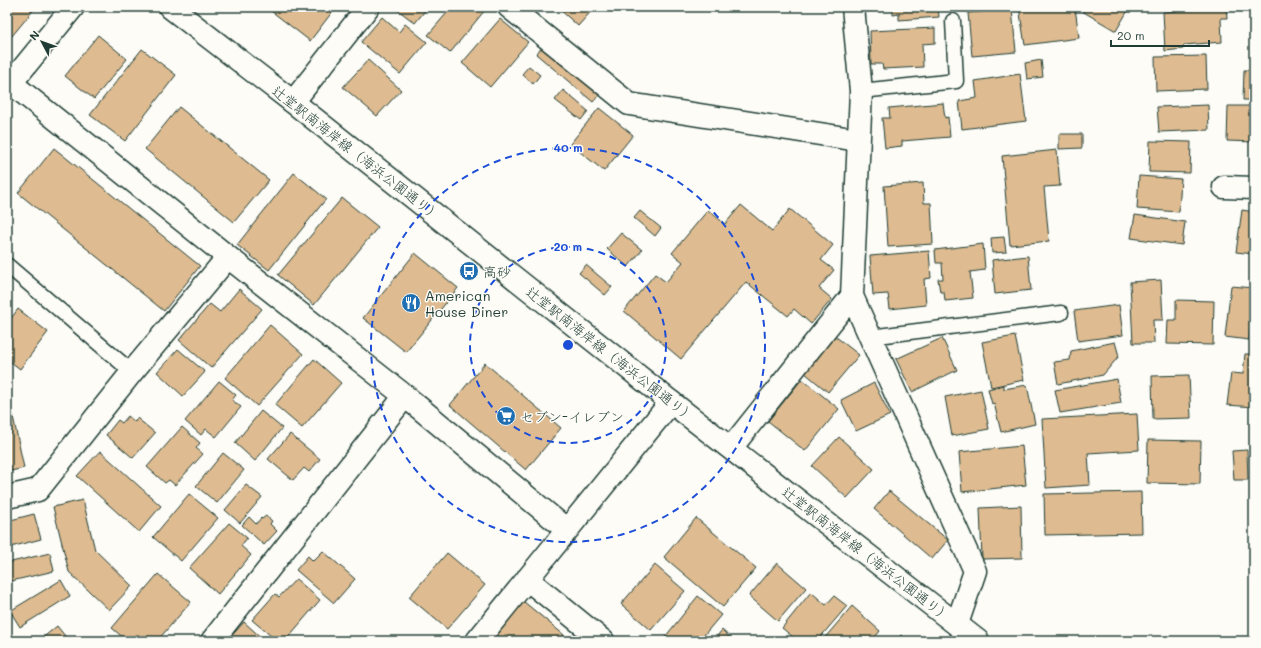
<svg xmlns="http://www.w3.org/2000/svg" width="1261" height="648" font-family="Mali,'Klee One',sans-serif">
	<rect width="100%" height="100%" fill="#fdfcf7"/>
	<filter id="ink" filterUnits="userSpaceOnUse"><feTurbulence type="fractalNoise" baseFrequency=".025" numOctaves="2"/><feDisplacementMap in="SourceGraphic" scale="8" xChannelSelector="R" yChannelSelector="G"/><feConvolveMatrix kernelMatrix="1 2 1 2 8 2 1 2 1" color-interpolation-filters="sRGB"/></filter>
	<g filter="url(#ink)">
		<path fill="#debb90" stroke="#1f3d34" d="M7,7H36L7,42Z
			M266,7H336L310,41Z
			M394,7H428L415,23Z
			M452,7H482L485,10L450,53L428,35Z
			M557,7H595L578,26Z
			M893,7H938L939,17L899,20V14L893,15Z
			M1019,7H1075L1079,38L1025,45Z
			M1084,7H1130L1116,31L1082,11Z
			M1226,7L1227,18H1221L1222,42L1184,45L1183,49L1165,51L1163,12Z
			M1249,7H1254V34H1251Z
			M1012,9L1016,52L972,56L968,13Z
			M382,17L399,32L405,24L427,42L400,74L361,42Z
			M500,19L528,42L490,87L462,63Z
			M935,28V43L922,44L923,67L883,69L882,64H871L870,31Z
			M98,35L127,59L94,99L65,76Z
			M545,44L601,93L593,102L536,54Z
			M142,49L176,75L125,141L90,115Z
			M1206,56L1207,89L1156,91L1155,57Z
			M368,60L401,90L377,116L343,87Z
			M1041,60L1043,77L1027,79L1025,63Z
			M529,66L540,75L533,84L522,74Z
			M1244,70H1254V100H1243Z
			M1020,74L1026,121L962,129L959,101L977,98L975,81Z
			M563,90L588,111L581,120L555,100Z
			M943,103L945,118L948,117L950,137L902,141V146L885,148L882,118H890L889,108Z
			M1208,105L1209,130L1159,132L1157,107Z
			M1228,106H1254V142L1227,141Z
			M179,107L269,180L234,222L145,149Z
			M599,108L633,135L604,171L570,144Z
			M1059,134H1082V148L1059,149Z
			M1150,141L1191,142L1190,173L1149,172Z
			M54,148L200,266L164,311L18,193Z
			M1057,150L1060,186L1044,187L1049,241L1010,245L1002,156Z
			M294,173L326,199L269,270L237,245Z
			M1139,176L1181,179L1179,212L1137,209Z
			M923,183L924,203H931L933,244L888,247L884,186Z
			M342,198L378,227L314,305L278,275Z
			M741,205L772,231L790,209L833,245L821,260L834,270L819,288L832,299L811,324L794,309L788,316L746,282L681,359L624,311L655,274L666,282L683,262L672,253L708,210L725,224Z
			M1242,210L1254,212V254L1236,252Z
			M640,211L661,228L655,236L634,218Z
			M1135,215L1185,222L1182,245L1131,238Z
			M621,233L642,250L628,267L607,249Z
			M1004,237L1006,252L992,253L991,238Z
			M983,244L985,270L970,272L973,298L945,301L944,292H940L938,279H943L942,263H936L935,250Z
			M929,251L931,278L924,279L926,305L890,309L888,294L873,295L870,256Z
			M415,253L458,288L406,352L363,318Z
			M1028,256L1031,290L995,294L992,260Z
			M586,265L612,287L605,295L579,273Z
			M1161,280L1163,320H1153L1154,343H1133L1130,282Z
			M1231,286L1254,288V331L1250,330L1249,340L1225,337Z
			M239,289L262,309L211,368L179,340L210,304L220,312Z
			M1176,300L1214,301L1213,345L1167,344L1168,320H1176Z
			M1119,305L1123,335L1078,341L1074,311Z
			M18,309L48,332L20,369L7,359V324Z
			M270,325L303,354L257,406L225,378Z
			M835,336L859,355L828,392L805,373Z
			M1015,336L1024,380L991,387L982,342Z
			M942,338L957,370L912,392L896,359Z
			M1115,342L1119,356L1103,375L1058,384L1054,362L1070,360L1071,351Z
			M178,349L205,372L183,396L157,372Z
			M1245,354H1254V407L1227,405L1231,373L1243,374Z
			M314,359L341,383L302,428L275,405Z
			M485,363L561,428L526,470L450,405Z
			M1189,375L1191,418L1153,419L1152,376Z
			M802,379L839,409L805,451L768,421Z
			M1117,379L1121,403L1060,413L1055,390Z
			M219,381L236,395L232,400L241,407L216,437L206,429L201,435L185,421Z
			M874,383L890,415L856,431L841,400Z
			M1004,385V389L1027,385L1035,424L1001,432L994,403L992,404L988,389Z
			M7,388L24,468L7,472Z
			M981,390L989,429L952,436L945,397Z
			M261,411L282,428L255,461L235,443Z
			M1137,414L1139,450L1088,453L1090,485L1046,488L1042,419Z
			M128,416L135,422L137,418L155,433L133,458L106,435L118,420L122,423Z
			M182,427L200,443L196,448L203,454L175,485L169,480L165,483L147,467Z
			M290,434L320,459L309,472L304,468L293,480L268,459Z
			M839,437L874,469L847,498L812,466Z
			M1148,440L1201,441L1200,484L1147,483Z
			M1022,446L1026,485L962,492L959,452Z
			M1254,447V485H1251L1250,448Z
			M1247,450L1248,480H1234L1232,451Z
			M100,451L161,506L139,532L77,476Z
			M223,453L244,470L217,503L196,486Z
			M246,485L262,497L240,523L225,510Z
			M889,491L948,540L932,559L874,509Z
			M1141,492L1142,533L1045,535L1044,494Z
			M189,494L218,518L181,561L153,537Z
			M83,500L95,550L132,586L109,610L69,572L53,507Z
			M1021,506L1022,558L982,559L980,508Z
			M34,514L41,539L7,548V521Z
			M266,516L272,521L270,524L277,531L264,545L242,525L249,517L256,524L261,518L262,519Z
			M696,518L756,568L723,607L664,557Z
			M229,523L247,538L241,546L251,555L218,594L189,568Z
			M323,551L355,579L334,603L296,570L308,556L313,561Z
			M50,553L54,571L7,582V563Z
			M447,553L485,585L447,629L409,597Z
			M777,563L806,588L778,621L749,596Z
			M655,565L685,591L651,630L621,604Z
			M158,574L191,602L157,641H127L112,628Z
			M296,579L320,600L285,641H277L252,620L275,594L279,597Z
			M61,580L70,596L20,627L10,611Z
			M811,592L826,605L834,596L847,606L817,641H798L782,628Z
			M698,596L721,615L699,641H670L665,637Z
			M523,601L564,635L559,641H490Z
			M852,606L880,631L872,641H822Z
			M244,622L265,641H227Z
			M57,626L69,641H39Z
			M722,630L734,641H713Z
			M901,635L908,641H896Z"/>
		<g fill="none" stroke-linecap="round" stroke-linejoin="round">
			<g stroke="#1f3d34" stroke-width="17">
				<path id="service" d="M861,91L956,81L953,21
					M7,265L132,372
					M870,337L1061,313"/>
			</g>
			<g stroke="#1f3d34" stroke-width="25">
				<path id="minor" d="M73,7L11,83L228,257L405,396L567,530
					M509,7L629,104L858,140
					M293,102L368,7
					M1224,187L1254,188
					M852,296L975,571L957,624
					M731,448L852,296L861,91L853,7
					M7,497L38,490L132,372L228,257
					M527,579L603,641
					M212,641L405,396
					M477,641L671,402"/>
			</g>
			<g stroke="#1f3d34" stroke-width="25">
				<path id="tertiary" d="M170,7L293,102L671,402L978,641"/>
			</g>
			<use href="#service" stroke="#fdfcf7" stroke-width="14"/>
			<use href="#minor" stroke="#fdfcf7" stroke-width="22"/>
			<use href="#tertiary" stroke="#fdfcf7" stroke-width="22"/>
		</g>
	</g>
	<g fill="none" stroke="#1d4ed8" stroke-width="2" stroke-dasharray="7 5">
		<circle cx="568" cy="345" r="98"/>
		<circle cx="568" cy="345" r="197"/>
	</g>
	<defs>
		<g id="bus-disc" transform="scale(1)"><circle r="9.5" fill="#1f6fb2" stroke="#fdfcf7"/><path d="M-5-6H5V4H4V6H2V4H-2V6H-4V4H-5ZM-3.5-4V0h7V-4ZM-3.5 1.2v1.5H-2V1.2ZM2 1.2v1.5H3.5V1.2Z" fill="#fff"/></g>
		<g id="restaurant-disc" transform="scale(1)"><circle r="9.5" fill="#1f6fb2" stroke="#fdfcf7"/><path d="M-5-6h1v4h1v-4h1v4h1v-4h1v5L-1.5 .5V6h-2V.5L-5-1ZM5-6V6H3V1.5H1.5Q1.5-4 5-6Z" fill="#fff"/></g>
		<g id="supermarket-disc" transform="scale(1)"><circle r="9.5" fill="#1f6fb2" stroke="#fdfcf7"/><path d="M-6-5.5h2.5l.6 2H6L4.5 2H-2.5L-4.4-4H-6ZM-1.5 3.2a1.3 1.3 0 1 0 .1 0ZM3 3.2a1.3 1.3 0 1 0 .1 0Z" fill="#fff"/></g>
	</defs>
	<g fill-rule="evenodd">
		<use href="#bus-disc" x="469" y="271"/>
		<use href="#restaurant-disc" x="411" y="303"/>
		<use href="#supermarket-disc" x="506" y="416"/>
	</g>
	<g text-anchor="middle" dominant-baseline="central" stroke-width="3" stroke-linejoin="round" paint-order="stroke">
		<g font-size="14" fill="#1f3d34" stroke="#fdfcf7">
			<text transform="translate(357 153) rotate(38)">辻堂駅南海岸線（海浜公園通り）</text>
			<text transform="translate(611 354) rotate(38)">辻堂駅南海岸線（海浜公園通り）</text>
			<text transform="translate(867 554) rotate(38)">辻堂駅南海岸線（海浜公園通り）</text>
		</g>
		<g font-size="14" fill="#1f3d34" stroke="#fdfcf7" text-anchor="start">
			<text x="483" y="271">高砂</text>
			<text x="425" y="295">American<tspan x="425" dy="16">House Diner</tspan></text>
			<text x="520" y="416">セブン-イレブン</text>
		</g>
	</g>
	<circle cx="568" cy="345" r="6" fill="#1d4ed8" stroke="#fdfcf7" stroke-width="2"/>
	<g font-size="12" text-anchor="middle" font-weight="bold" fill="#1d4ed8" stroke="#fdfcf7" stroke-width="3" stroke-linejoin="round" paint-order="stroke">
		<text x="568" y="152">40 m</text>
		<text x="568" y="251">20 m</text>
	</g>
	<rect width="1261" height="648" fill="none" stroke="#fdfcf7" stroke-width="24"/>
	<rect x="12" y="12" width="1237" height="624" fill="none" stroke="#1f3d34" stroke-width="1.5" filter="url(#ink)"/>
	<g transform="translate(42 42) rotate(311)" stroke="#fdfcf7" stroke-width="3" paint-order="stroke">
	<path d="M0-3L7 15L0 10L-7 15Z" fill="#1f3d34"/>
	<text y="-6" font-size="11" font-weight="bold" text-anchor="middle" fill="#1f3d34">N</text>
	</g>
	<path d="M1111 40v6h98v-6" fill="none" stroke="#1f3d34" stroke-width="2"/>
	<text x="1117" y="40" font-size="12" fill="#1f3d34" stroke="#fdfcf7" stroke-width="3" paint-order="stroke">20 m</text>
</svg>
